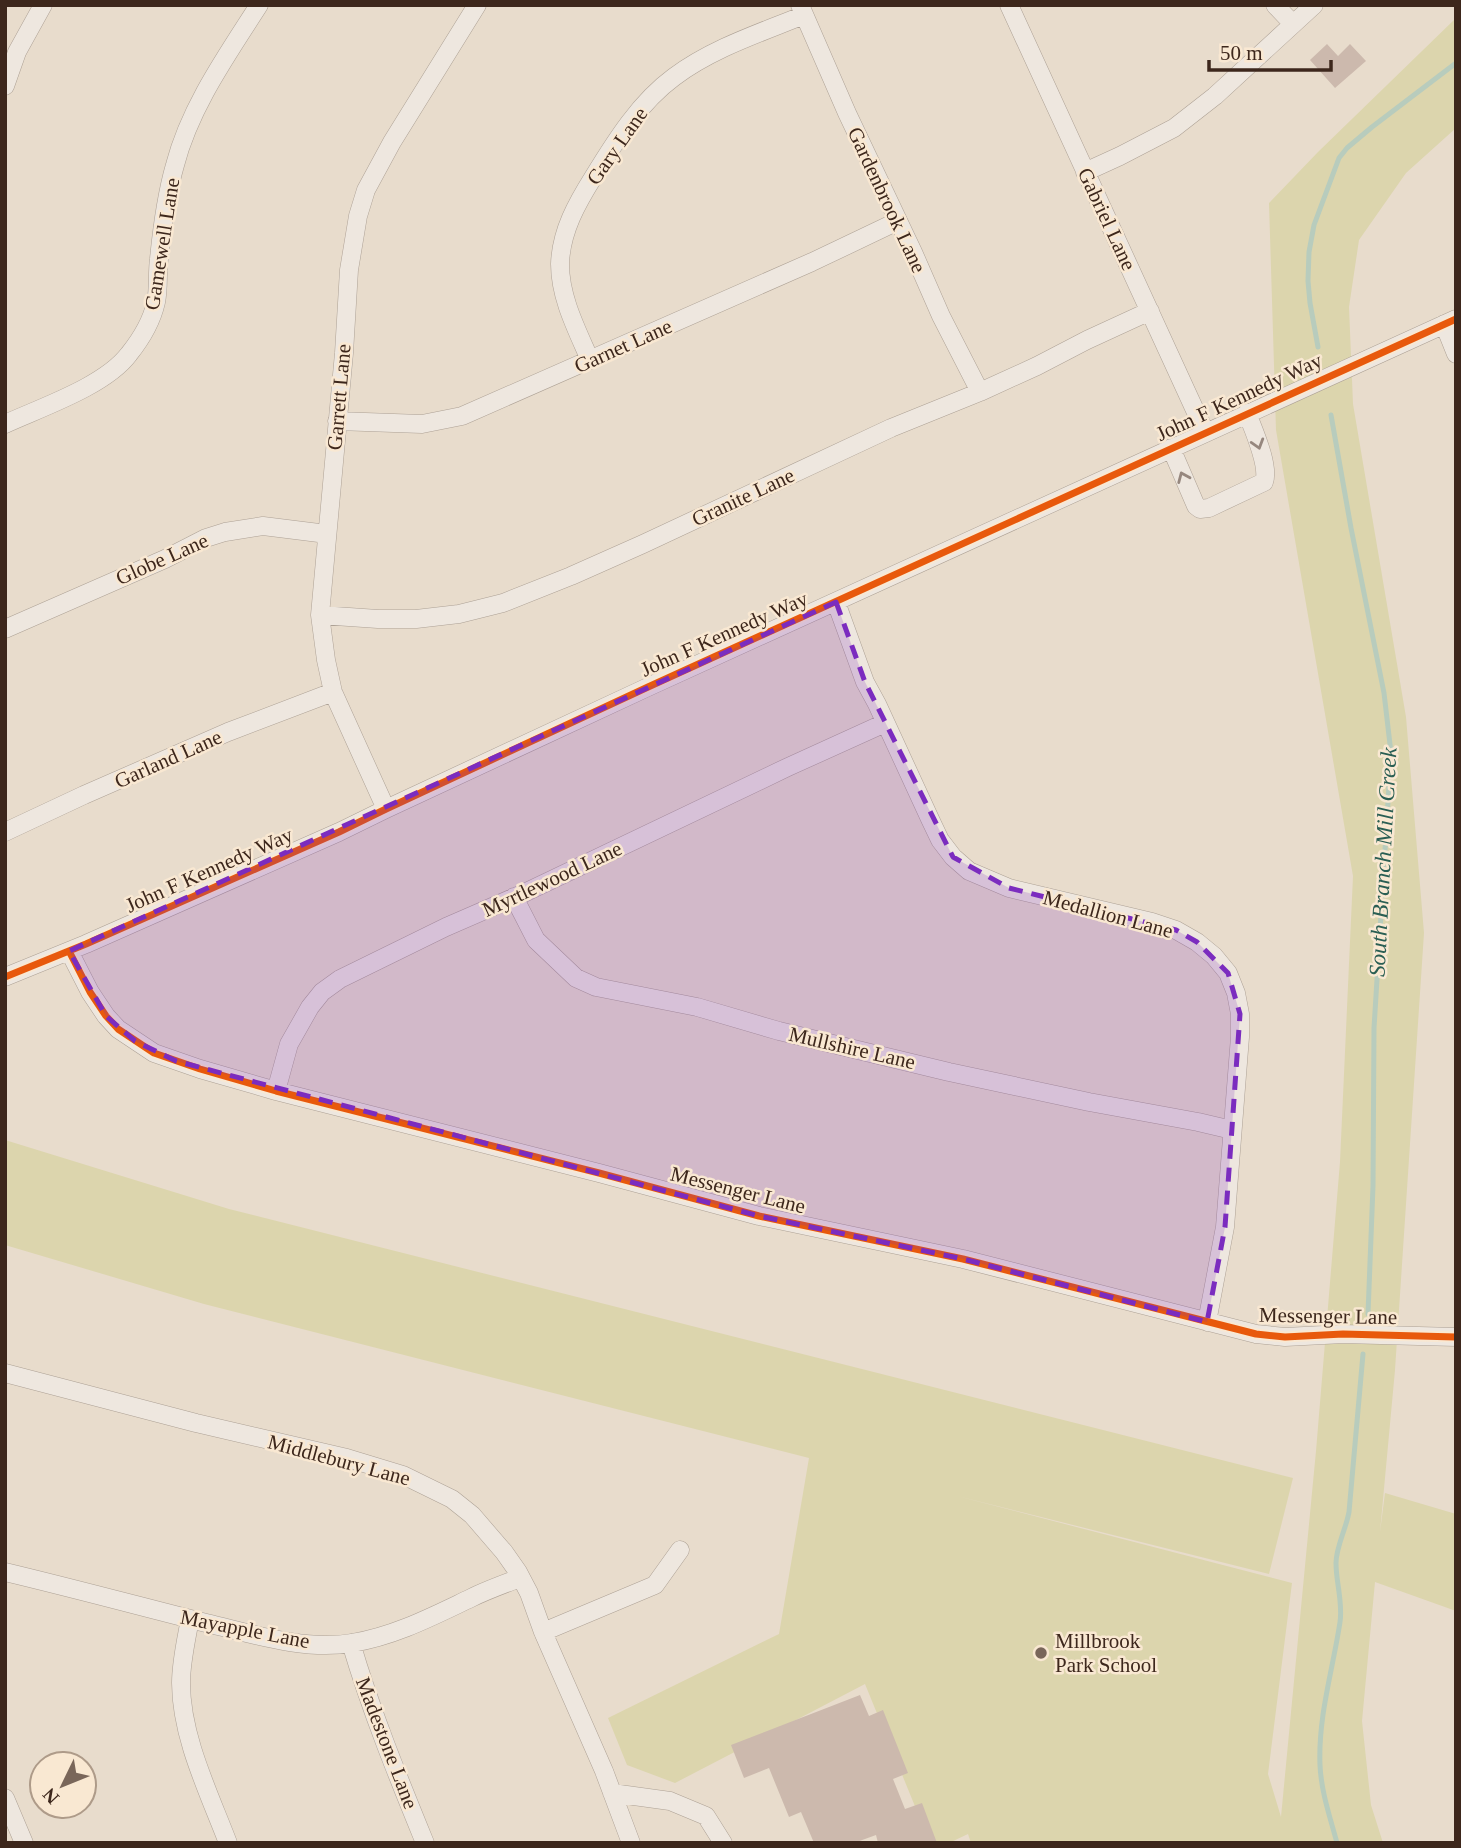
<svg xmlns="http://www.w3.org/2000/svg" width="1461" height="1848" font-family="Georgia,serif">
	<rect width="100%" height="100%" fill="#e8dccc"/>
	<path fill="#dcd5ad" d="M1456,18V128L1406,173L1359,240L1349,307L1353,404L1406,717L1424,933L1395,1370L1380,1532L1385,1493L1456,1514V1611L1375,1582L1362,1721L1371,1805L1383,1843H971L968,1834L949,1843H930L865,1684L675,1783L627,1765L608,1718L779,1634L809,1458L204,1304L5,1245V1140L229,1209L1293,1478L1269,1574L957,1496L1292,1583L1268,1774L1281,1817L1316,1451L1340,1162L1353,876L1276,430L1269,203L1318,152Z"/>
	<g fill="none" stroke-linecap="round" stroke-linejoin="round">
		<path stroke="#b8ccbd" stroke-width="5" d="M1318,347L1310,303L1308,281L1309,252L1314,225L1339,158L1347,148L1372,127L1456,63
			M1331,415L1351,528L1384,693L1391,753L1374,1028L1373,1186L1368,1314
			M1337,1843C1330,1817 1321,1791 1320,1765C1318,1716 1333,1669 1340,1622C1343,1602 1336,1583 1336,1563C1336,1547 1346,1529 1349,1512L1363,1354"/>
	</g>
	<path fill="#ccb9ad" d="M1327,44L1338,56L1350,44L1366,61L1335,88L1310,60Z
		M860,1695L869,1716L883,1710L908,1773L893,1779L905,1809L922,1803L937,1843H878L876,1835L854,1843H814L801,1812L789,1817L769,1768L744,1778L731,1745Z"/>
	<g fill="none" stroke-linecap="round" stroke-linejoin="round">
		<g stroke="#ada195" stroke-width="19">
			<path id="minor" d="M800,5L847,113L913,252L941,316L980,392
				M1009,5L1205,432
				M1275,5L1293,24
				M5,86L17,52L43,5
				M1085,172L1120,156L1174,128L1215,96L1314,5
				M1444,324L1456,354
				M590,360C577,330 560,298 560,264C561,231 577,203 594,176C616,140 640,102 674,77C713,48 760,33 804,15
				M337,421L422,424L462,416L812,262L898,221
				M5,424C42,407 105,386 129,354C141,339 152,320 156,302C159,288 157,273 159,259C162,228 166,196 175,165C190,107 227,55 259,5
				M1171,448L1196,506L1200,509L1209,508L1264,482C1270,466 1253,429 1247,413
				M836,602L865,682L877,704L930,819L940,840L953,857L969,871L1009,888L1152,922L1176,930L1197,942L1214,956L1228,973L1236,993L1240,1014V1037L1225,1227L1207,1322
				M320,615L378,619H416L459,614L503,603L571,576L643,544L891,428L980,392L1037,366L1087,340L1150,311
				M5,629L165,559L206,538L225,532L263,526L327,534
				M386,809L333,692L326,660L320,615L344,353L349,270L358,216L366,190L392,142L477,5
				M5,832L84,795L228,732L333,692
				M514,897L536,940L576,978L596,987L697,1007L779,1031L949,1072L1089,1102L1198,1122L1232,1130
				M69,951L90,992L106,1016L118,1029L154,1053L200,1069L276,1091L599,1173L759,1216L963,1259L1256,1334L1285,1337L1343,1334L1456,1337
				M5,977L86,944L339,832L386,809L648,687L1456,319
				M276,1091L289,1044L310,1007L322,992L340,979L446,927L522,894L788,767L885,723
				M5,1373L196,1423L347,1458L403,1475L452,1499L472,1515L504,1552L518,1572L529,1593L543,1632L604,1771L631,1843
				M5,1572C72,1588 139,1606 206,1623C253,1634 304,1651 352,1643C395,1636 433,1616 471,1598C487,1590 504,1584 520,1578
				M190,1619C186,1641 181,1662 181,1683C181,1737 209,1793 228,1843
				M543,1632L655,1585L680,1550
				M351,1643C371,1711 398,1777 425,1843
				M612,1793L670,1801L706,1816L723,1843
				M5,1798L24,1843"/>
		</g>
		<use href="#minor" stroke="#eee7df" stroke-width="18"/>
		<g stroke="#f9e8d2" stroke-width="11">
			<path id="cycleway" d="M69,951L90,992L106,1016L118,1029L154,1053L200,1069L276,1091L599,1173L759,1216L963,1259L1256,1334L1285,1337L1343,1334L1456,1337
				M5,977L86,944L339,832L386,809L648,687L1456,319"/>
		</g>
		<use href="#cycleway" stroke="#e8590c" stroke-width="7"/>
	</g>
	<defs><path id="oneway-chevron" d="M-2-3.5L2.5 0L-2 3.5" fill="none" stroke-width="1.6" stroke-linecap="round" stroke-linejoin="round" transform="scale(1.75)"/></defs>
	<g stroke="#96877e">
		<use href="#oneway-chevron" transform="translate(1258 444) rotate(73)"/>
		<use href="#oneway-chevron" transform="translate(1183 477) rotate(-113)"/>
	</g>
	<path fill="#7b2cbf" fill-opacity="0.2" stroke="#7b2cbf" stroke-width="5" stroke-dasharray="14 9" stroke-linejoin="round" d="M836,602L865,682L953,857L1009,888L1176,930L1197,942L1228,973L1240,1014L1225,1227L1207,1322L963,1259L759,1216L176,1061L135,1041L106,1016L69,951Z"/>
	<circle fill="#79665a" stroke="#f9e8d2" stroke-width="2.5" cx="1041" cy="1653" r="7"/>
	<g text-anchor="middle" dominant-baseline="central" stroke-width="5" stroke-linejoin="round" paint-order="stroke">
		<g font-size="21" fill="#3d271c" stroke="#f9e8d2">
			<text transform="translate(617 146) rotate(-55)">Gary Lane</text>
			<text transform="translate(887 200) rotate(65)">Gardenbrook Lane</text>
			<text transform="translate(1107 219) rotate(65)">Gabriel Lane</text>
			<text transform="translate(162 244) rotate(-81)">Gamewell Lane</text>
			<text transform="translate(623 346) rotate(-24)">Garnet Lane</text>
			<text transform="translate(339 397) rotate(-85)">Garrett Lane</text>
			<text transform="translate(1239 397) rotate(-25)">John F Kennedy Way</text>
			<text transform="translate(743 497) rotate(-25)">Granite Lane</text>
			<text transform="translate(162 559) rotate(-24)">Globe Lane</text>
			<text transform="translate(724 634) rotate(-24)">John F Kennedy Way</text>
			<text transform="translate(168 759) rotate(-24)">Garland Lane</text>
			<text transform="translate(209 870) rotate(-24)">John F Kennedy Way</text>
			<text transform="translate(552 879) rotate(-25)">Myrtlewood Lane</text>
			<text transform="translate(1108 914) rotate(15)">Medallion Lane</text>
			<text transform="translate(852 1048) rotate(13)">Mullshire Lane</text>
			<text transform="translate(738 1190) rotate(14)">Messenger Lane</text>
			<text transform="translate(1328 1316) rotate(1)">Messenger Lane</text>
			<text transform="translate(339 1460) rotate(15)">Middlebury Lane</text>
			<text transform="translate(245 1629) rotate(11)">Mayapple Lane</text>
			<text transform="translate(387 1743) rotate(69)">Madestone Lane</text>
		</g>
		<g font-size="21" fill="#3d271c" stroke="#f9e8d2" text-anchor="start">
			<text x="1055" y="1641">Millbrook<tspan x="1055" dy="24">Park School</tspan></text>
		</g>
		<g font-size="23" font-style="italic" fill="#2a5e53" stroke="#f9e8d2">
			<text transform="translate(1383 862) rotate(-87)">South Branch Mill Creek</text>
		</g>
	</g>
	<rect width="1461" height="1848" fill="none" stroke="#3d271c" stroke-width="14"/>
	<g transform="translate(63 1785) rotate(227)"><circle r="33" fill="#f9e8d2" stroke="#ae9b89" stroke-width="2"/>
	<path d="M0-5L12 26L0 18L-12 26Z" fill="#79665a"/>
	<text y="-10" font-size="19" font-weight="bold" text-anchor="middle" fill="#3d271c">N</text>
	</g>
	<path d="M1209 60v10h122v-10" fill="none" stroke="#3d271c" stroke-width="3.5"/>
	<text x="1220" y="60" font-size="21" fill="#3d271c" stroke="#f9e8d2" stroke-width="5" paint-order="stroke">50 m</text>
</svg>
